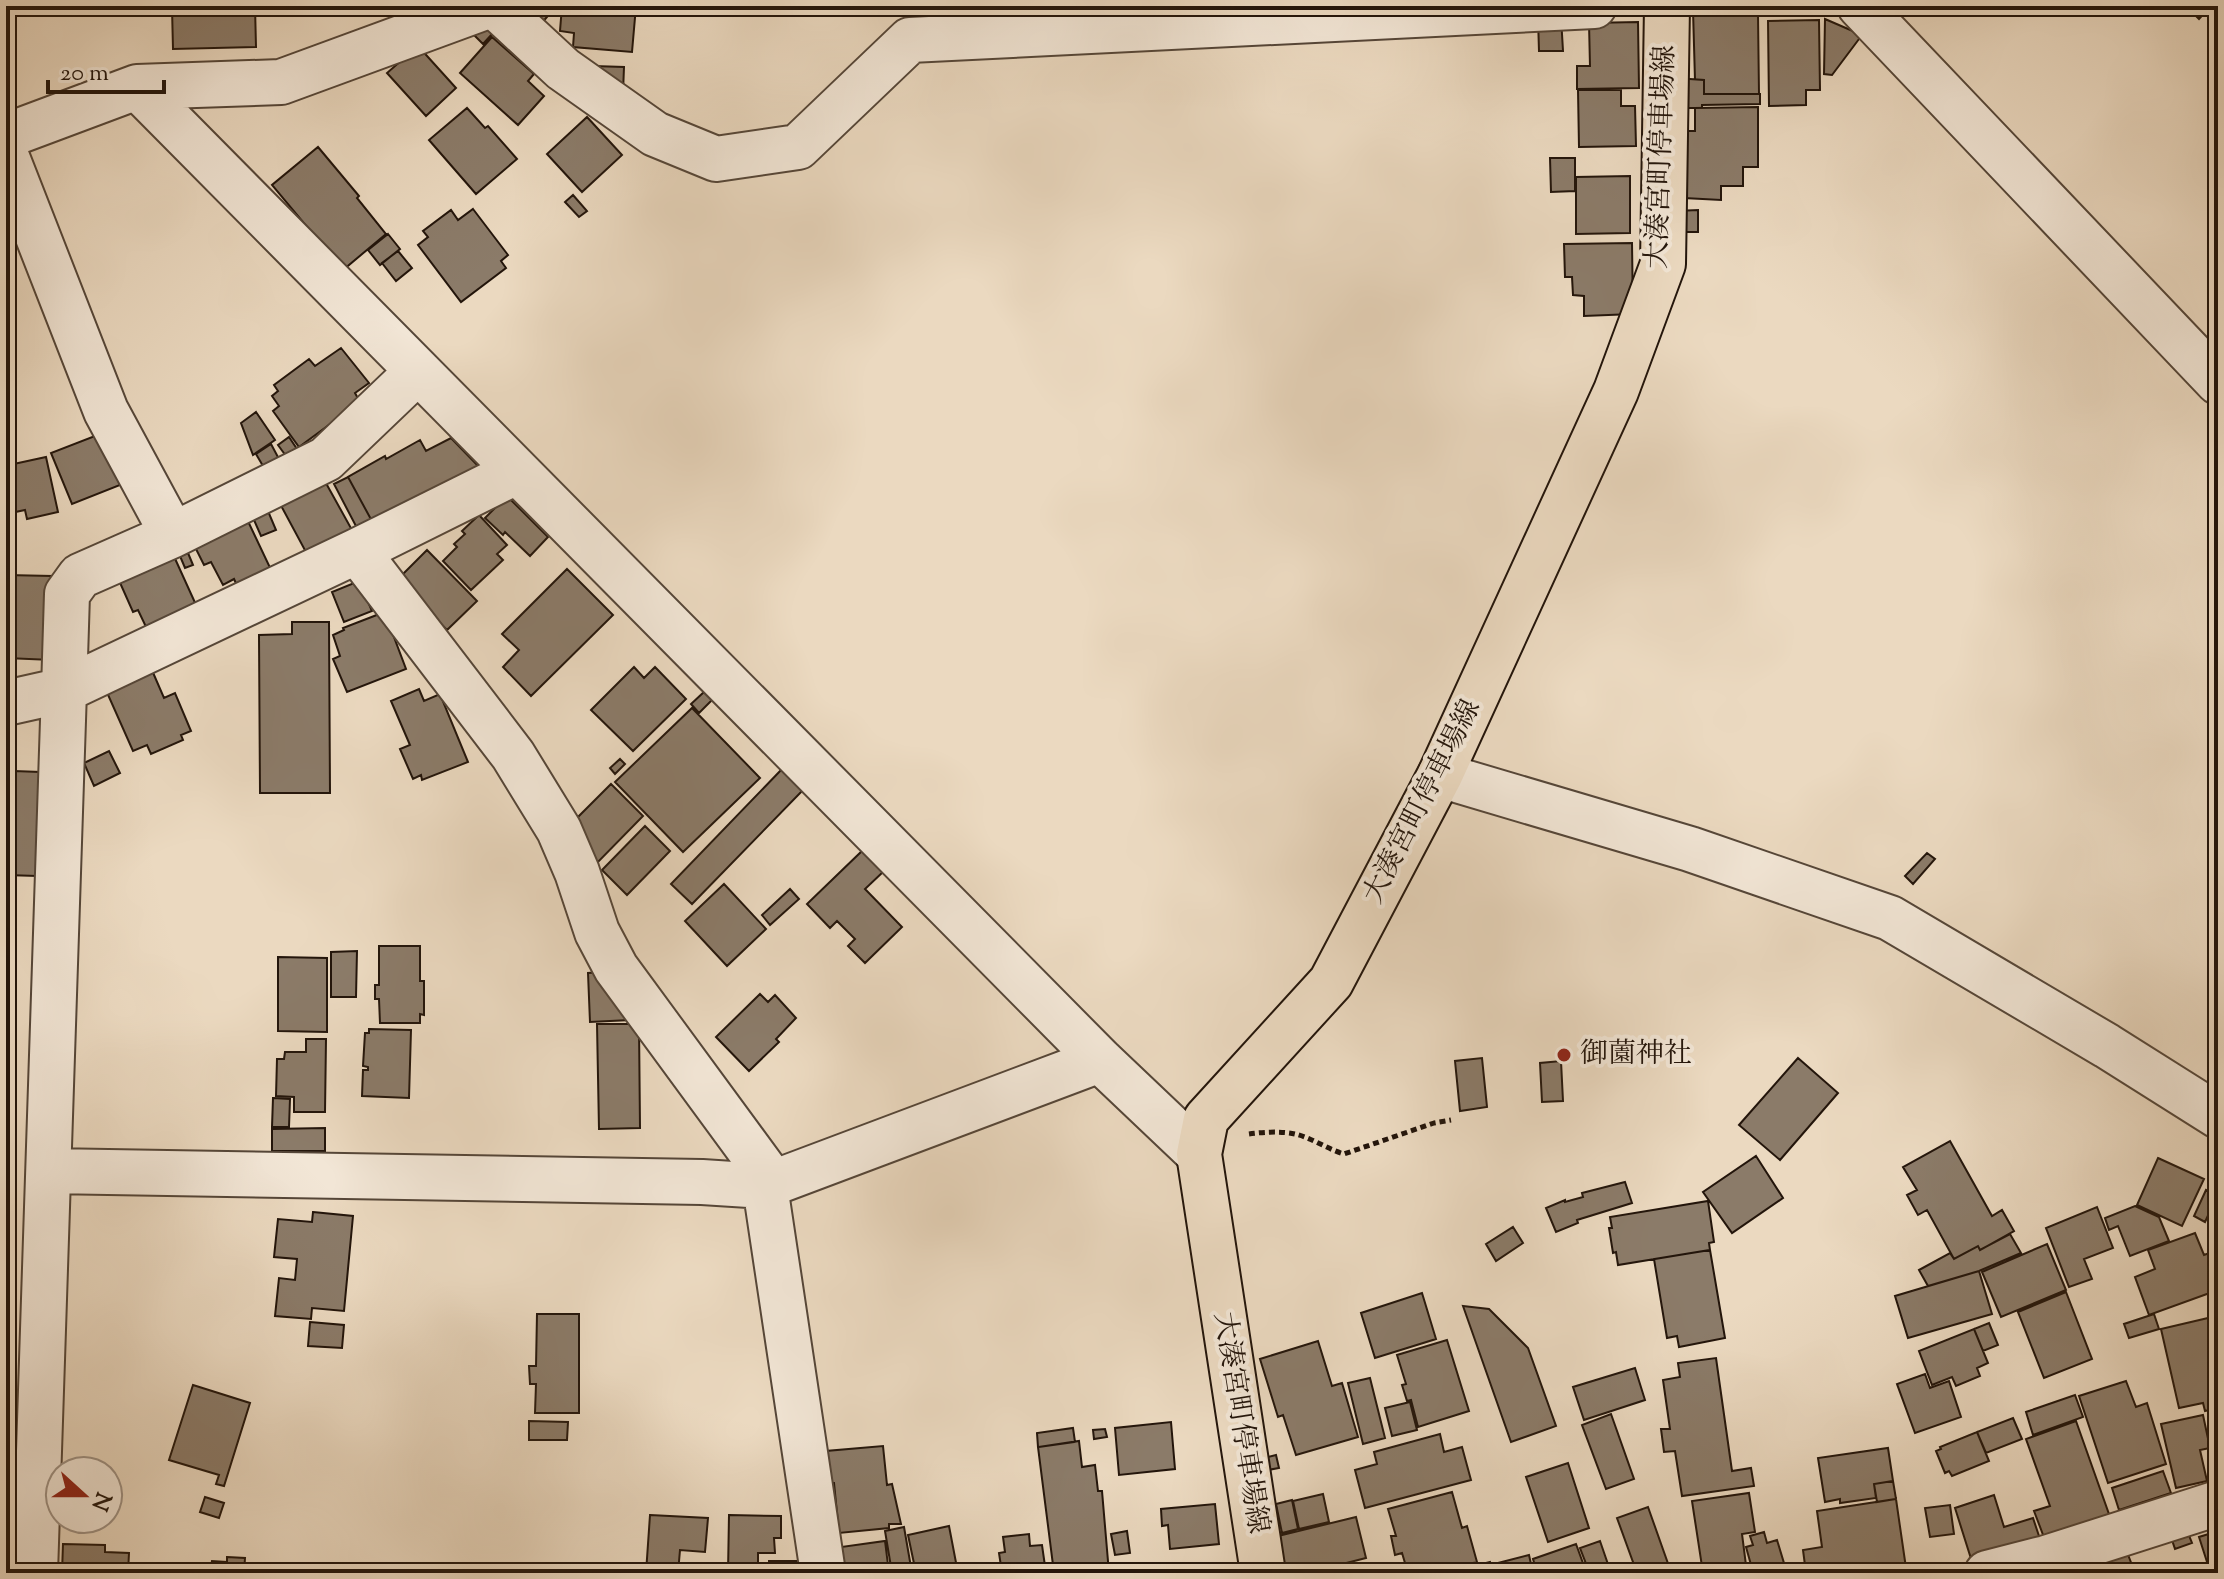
<svg xmlns="http://www.w3.org/2000/svg" width="2224" height="1579" font-family="'Sorts Mill Goudy','Noto Serif JP',serif">
	<rect width="100%" height="100%" fill="#ebd9c0"/>
	<filter id="stains"><feTurbulence type="fractalNoise" baseFrequency=".0025" numOctaves="4"/><feColorMatrix values="0 0 0 0 .2 0 0 0 0 .09 0 0 0 0 .02 0 0 0 .5 -.17"/></filter>
	<radialGradient id="worn" r=".72"><stop offset=".6" stop-color="#630" stop-opacity="0"/><stop offset="1" stop-color="#630" stop-opacity=".3"/></radialGradient>
	<path fill="#8b7b69" stroke="#23150b" stroke-width="2" d="M202,6H255L256,47L173,49L172,8Z
		M510,6H556L537,29Z
		M562,6H636L632,52L573,47L574,33L560,31Z
		M2186,6H2218L2211,14L2207,10L2199,19Z
		M1744,7L1745,16L1758,15L1759,94H1704V80H1695L1693,10Z
		M1561,17L1563,51H1539L1538,18Z
		M1825,19L1862,35L1832,75L1824,74Z
		M1819,20L1820,90H1806V105L1769,106L1768,21Z
		M480,21L493,33L483,44L470,31Z
		M1638,22L1639,88L1577,89V66H1590L1589,23Z
		M492,37L534,74L528,81L544,96L518,125L460,73Z
		M418,46L456,88L426,116L387,73Z
		M593,66L624,67L623,93Z
		M1675,78L1704,80V94H1760V104L1702,105V108H1675Z
		M1578,90H1621V106H1635L1636,146L1579,147Z
		M1758,107V167H1743V186H1721V200L1684,198L1683,131H1695V108Z
		M467,108L485,128L488,126L517,159L476,194L429,140Z
		M587,117L622,155L582,192L547,154Z
		M318,147L359,196L357,198L386,234L343,270L272,185Z
		M1550,158H1575V191L1551,192Z
		M1630,176V233L1576,234V177Z
		M573,195L587,211L579,217L565,202Z
		M473,209L508,255L501,261L506,268L461,302L418,245L428,237L423,231L451,210L458,220Z
		M1698,210V232H1676V211Z
		M388,234L400,249L380,265L368,250Z
		M1632,243L1633,314L1584,316V296L1573,295L1572,277H1565L1564,244Z
		M398,251L412,268L396,281L382,263Z
		M341,348L369,383L355,393L360,402L299,447L273,411L279,406L272,396L278,391L274,385L309,359L315,366Z
		M256,412L275,440L253,455L241,423Z
		M100,434L120,485L72,504L51,453Z
		M289,437L297,449L286,456L278,445Z
		M451,438L483,471L373,523L348,477L385,456L386,459L420,440L426,451Z
		M271,444L279,459L263,466L256,454Z
		M46,457L58,512L27,519L25,510L6,514V474L11,473L9,465Z
		M322,476L352,530L307,554L278,500Z
		M348,477L373,523L358,530L334,484Z
		M507,496L548,537L530,556L505,532L503,535L485,518Z
		M265,504L276,530L261,536L250,511Z
		M479,515L507,545L497,554L503,560L471,590L443,561L457,547L454,544L465,534L462,531Z
		M246,517L273,574L239,590L234,579L223,585L211,562L204,565L193,543Z
		M427,550L477,601L447,630L397,580Z
		M172,552L197,607L147,629L138,610L133,612L117,576Z
		M188,553L193,565L185,568L180,556Z
		M567,569L613,615L531,696L503,667L519,650L502,634Z
		M6,575L52,576V660L6,658Z
		M359,581L372,611L344,622L332,592Z
		M382,613L386,616L406,669L347,692L333,659L340,656L333,635L344,630L343,628Z
		M292,622H329L330,793H260L259,635L292,634Z
		M634,667L644,678L655,667L686,699L633,751L591,710Z
		M151,668L164,698L175,693L191,731L181,735L183,740L151,754L147,745L133,751L105,688Z
		M419,689L424,701L440,694L468,762L422,780L421,775L413,779L400,749L410,745L391,701Z
		M704,692L712,700L699,713L691,704Z
		M692,708L760,778L683,852L615,782Z
		M9,749L12,761L6,763V750Z
		M109,751L120,773L94,786L84,763Z
		M620,759L625,764L615,774L610,768Z
		M783,768L804,789L692,904L671,884Z
		M14,771L40,772L37,876L6,875V787H14Z
		M611,784L643,816L596,864L570,825Z
		M645,826L670,851L627,895L602,870Z
		M863,850L884,871L865,889L902,927L865,963L848,946L855,939L837,921L830,928L807,904Z
		M1927,853L1935,859L1913,884L1905,876Z
		M724,884L766,929L727,966L685,921Z
		M790,889L799,899L770,925L762,915Z
		M379,946H420V981H424V1015L420,1014V1023H380L379,999H375V985H379Z
		M357,951L356,997H331V952Z
		M278,957L327,958V1032L278,1031Z
		M603,972L630,1020L590,1022L588,973Z
		M760,994L768,1002L775,995L796,1018L776,1039L779,1042L749,1071L716,1037Z
		M597,1024H639L640,1128L599,1129Z
		M369,1029L411,1030L409,1098L362,1096L363,1070H368V1067L363,1066L365,1033H369Z
		M306,1039H326L325,1112H294V1097L276,1096L277,1059H284L285,1052H306Z
		M6,1040L12,1041L8,1079H6Z
		M1482,1058L1487,1107L1460,1111L1455,1061Z
		M1798,1058L1838,1093L1780,1160L1739,1125Z
		M1561,1061L1563,1101L1542,1102L1540,1063Z
		M273,1098L290,1099L289,1127H272Z
		M325,1128V1151H272V1129Z
		M1950,1141L1992,1216L2002,1210L2014,1231L1980,1250L1978,1246L1954,1259L1927,1210L1918,1215L1907,1195L1917,1190L1903,1167Z
		M1756,1156L1783,1198L1732,1233L1703,1192Z
		M2158,1158L2204,1179L2182,1226L2137,1205Z
		M1625,1182L1632,1203L1577,1220L1578,1223L1556,1232L1546,1208L1565,1200V1202L1583,1197L1582,1193Z
		M2206,1190L2217,1196L2205,1222L2194,1216Z
		M1708,1201L1714,1242L1709,1243L1710,1250L1618,1265L1616,1252L1613,1253L1609,1228H1612L1610,1217Z
		M2135,1206L2159,1217L2169,1241L2130,1256L2118,1226L2109,1230L2105,1218Z
		M2097,1207L2113,1248L2084,1259L2092,1279L2069,1287L2046,1228Z
		M313,1212L353,1216L344,1311L312,1308L311,1319L275,1316L279,1278L295,1280L297,1259L274,1257L278,1219L312,1222Z
		M1513,1227L1523,1243L1496,1261L1486,1244Z
		M2195,1233L2204,1255L2218,1250V1290L2149,1315L2135,1277L2155,1269L2148,1250Z
		M2010,1234L2021,1253L1979,1271L1928,1286L1919,1270L1950,1253L1954,1259L1978,1246L1980,1250Z
		M2047,1244L2066,1290L2001,1317L1982,1272Z
		M1710,1250L1725,1338L1679,1347L1677,1336L1667,1338L1654,1259Z
		M1979,1271L1992,1314L1908,1338L1895,1296Z
		M2066,1292L2092,1359L2044,1378L2018,1312Z
		M1422,1293L1436,1339L1375,1358L1361,1313Z
		M1463,1306L1489,1309L1528,1348L1556,1426L1511,1442Z
		M537,1314H579V1413H535L536,1384H530L529,1366H536Z
		M2154,1314L2159,1329L2129,1338L2124,1324Z
		M2208,1318L2218,1363V1408L2205,1411L2203,1403L2179,1408L2161,1329Z
		M310,1322L344,1325L342,1348L308,1346Z
		M1989,1323L1998,1345L1983,1351L1974,1329Z
		M1974,1329L1988,1363L1977,1368L1980,1376L1956,1386L1952,1377L1932,1385L1919,1351Z
		M1447,1340L1469,1411L1418,1427L1411,1400L1407,1401L1402,1385L1406,1384L1397,1355Z
		M1318,1341L1332,1386L1342,1383L1358,1437L1296,1455L1283,1415L1278,1417L1260,1359Z
		M1716,1358L1732,1471L1751,1468L1754,1486L1682,1496L1675,1451L1664,1452L1661,1429H1670L1663,1380L1680,1377L1678,1363Z
		M1635,1368L1645,1400L1584,1420L1573,1387Z
		M1925,1374L1930,1388L1949,1381L1961,1417L1915,1433L1897,1384Z
		M1370,1378L1385,1438L1363,1444L1348,1383Z
		M2126,1381L2136,1407L2147,1403L2166,1464L2108,1483L2079,1396Z
		M193,1385L250,1403L224,1486L216,1484L219,1475L169,1460Z
		M2075,1395L2083,1417L2033,1435L2026,1412Z
		M1410,1402L1417,1430L1392,1436L1385,1408Z
		M6,1410H17L16,1441H6Z
		M1611,1414L1634,1479L1606,1489L1582,1425Z
		M2203,1415L2210,1448L2200,1450L2207,1481L2176,1488L2161,1424Z
		M2013,1418L2022,1439L1986,1453L1977,1432Z
		M529,1421L568,1422L567,1440H529Z
		M2076,1421L2110,1517L2045,1540L2034,1511L2050,1506L2026,1439Z
		M1171,1422L1175,1469L1119,1475L1115,1428Z
		M1073,1428L1075,1442L1038,1447L1037,1433Z
		M1105,1429L1107,1437L1094,1439L1093,1430Z
		M1977,1432L1989,1461L1952,1476L1949,1471L1945,1473L1936,1451L1941,1449L1940,1447Z
		M1440,1434L1444,1452L1462,1447L1471,1480L1365,1508L1355,1470L1377,1464L1374,1452Z
		M1079,1441L1082,1467L1095,1465L1098,1491H1102L1109,1573H1054L1038,1447Z
		M883,1446L887,1485L892,1484L901,1524H889V1528L839,1533L834,1483H829L826,1451Z
		M1888,1448L1893,1481L1874,1484L1876,1498L1840,1503V1499L1825,1502L1818,1458Z
		M1276,1455L1279,1468L1268,1470L1264,1458Z
		M6,1460L18,1461L15,1543H6Z
		M1568,1463L1589,1528L1548,1542L1526,1477Z
		M2163,1471L2171,1493L2119,1510L2112,1488Z
		M1893,1481L1896,1499L1877,1502L1874,1484Z
		M1452,1492L1462,1528L1467,1526L1477,1562L1436,1573H1408L1402,1553L1395,1555L1391,1536H1396L1388,1509Z
		M1749,1493L1755,1532L1742,1534L1747,1573H1703L1692,1501Z
		M1323,1494L1329,1522L1299,1529L1293,1501Z
		M1994,1495L2004,1527L2033,1518L2041,1542L1973,1565L1955,1508Z
		M205,1497L224,1503L219,1518L200,1512Z
		M1896,1499L1906,1568L1870,1573H1806L1803,1550L1822,1547L1817,1511Z
		M1292,1500L1298,1529L1282,1533L1276,1504Z
		M1215,1504L1219,1544L1170,1549L1168,1525L1162,1526L1161,1509Z
		M1950,1505L1954,1534L1930,1537L1925,1508Z
		M1648,1507L1671,1572L1669,1573H1637L1617,1518Z
		M650,1515L708,1518L705,1552L680,1550L678,1573H646Z
		M729,1515L781,1516V1538H774L775,1553H758V1573H728Z
		M1356,1517L1366,1558L1307,1573H1286L1278,1536Z
		M949,1526L958,1573H916L908,1535Z
		M904,1527L912,1573H892L885,1531Z
		M1127,1531L1130,1553L1115,1555L1111,1534Z
		M2218,1531V1562L2208,1565L2199,1537Z
		M1764,1532L1767,1543L1777,1540L1787,1573H1751L1753,1572L1746,1547L1753,1545L1750,1536Z
		M2188,1533L2192,1543L2175,1549L2172,1540Z
		M1029,1534L1030,1546L1042,1545L1046,1573H1002L999,1553L1005,1552L1003,1537Z
		M885,1541L889,1573H844L841,1547Z
		M1600,1541L1611,1573H1576L1588,1569L1580,1548Z
		M63,1544L105,1545V1552L129,1553L128,1573H62Z
		M1576,1544L1584,1566L1564,1573H1537L1533,1559Z
		M2127,1552L2135,1573H2076L2072,1561Z
		M1529,1555L1533,1573H1501L1498,1563Z
		M227,1557L245,1558L244,1573H210L212,1561L227,1562Z
		M769,1561H802V1573H769Z
		M1490,1562L1493,1573H1447Z
		M2207,1564V1566L2217,1564L2218,1573H2183Z
		M1237,1567L1238,1573H1198Z"/>
	<g fill="none" stroke-linecap="round" stroke-linejoin="round">
		<g stroke="#554638" stroke-width="48">
			<path id="minor" d="M495,6L563,69L655,134L716,159L798,147L910,40L1594,6
				M1860,6L2218,382
				M137,87L1100,1060L1199,1154
				M6,136L137,87L281,82L488,6
				M6,155L106,411L173,535L80,576L67,594L64,690L6,703
				M173,535L326,459L417,372
				M357,551L513,755L559,830L577,872L597,932L616,968L765,1171V1186L823,1573
				M1440,775L1690,849L1890,918L2107,1046L2218,1116
				M49,1171L702,1182L765,1186L1100,1060
				M35,1573L64,690L357,551L516,472
				M1987,1573L2046,1558L2218,1503"/>
		</g>
		<g stroke="#23150b" stroke-width="48">
			<path id="major" d="M1263,1573L1199,1154L1206,1119L1331,982L1440,775L1616,391L1663,264L1667,6"/>
		</g>
		<path stroke="#23150b" stroke-width="5" stroke-dasharray="6 4" stroke-linecap="butt" d="M1249,1134C1263,1132 1282,1131 1295,1134C1312,1138 1327,1149 1344,1154L1434,1123L1451,1120"/>
		<use href="#minor" stroke="#f2e6d6" stroke-width="44"/>
		<use href="#major" stroke="#ebd9c0" stroke-width="44"/>
	</g>
	<circle fill="#8f2418" stroke="#f2e6d6" stroke-width="3" cx="1564" cy="1055" r="8"/>
	<g text-anchor="middle" dominant-baseline="central" stroke-width="8" stroke-linejoin="round" paint-order="stroke">
		<g font-size="28" fill="#23150b" stroke="#f2e6d6">
			<text transform="translate(1662 157) rotate(-88)">大湊宮町停車場線</text>
			<text transform="translate(1423 802) rotate(-63)">大湊宮町停車場線</text>
			<text transform="translate(1240 1423) rotate(81)">大湊宮町停車場線</text>
		</g>
		<g font-size="28" fill="#23150b" stroke="#f2e6d6" text-anchor="start">
			<text x="1580" y="1055">御薗神社</text>
		</g>
	</g>
	<rect width="2224" height="1579" fill="none" stroke="#ebd9c0" stroke-width="32"/>
	<rect x="8" y="8" width="2208" height="1563" fill="none" stroke="#23150b" stroke-width="4"/>
	<rect x="16" y="16" width="2192" height="1547" fill="none" stroke="#23150b" stroke-width="2"/>
	<g transform="translate(84 1495) rotate(111)"><circle r="38" fill="#f2e6d6" stroke="#9f9285" stroke-width="2"/>
	<path d="M0-6L14 30L0 20L-14 30Z" fill="#8f2418"/>
	<text y="-12" font-size="22" font-weight="bold" text-anchor="middle" fill="#23150b">N</text>
	</g>
	<path d="M48 80v12h116v-12" fill="none" stroke="#23150b" stroke-width="4"/>
	<text x="60" y="80" font-size="24" fill="#23150b" stroke="#f2e6d6" stroke-width="6" paint-order="stroke">20 m</text>
	<rect width="100%" height="100%" filter="url(#stains)"/>
	<rect width="100%" height="100%" fill="url(#worn)"/>
</svg>
